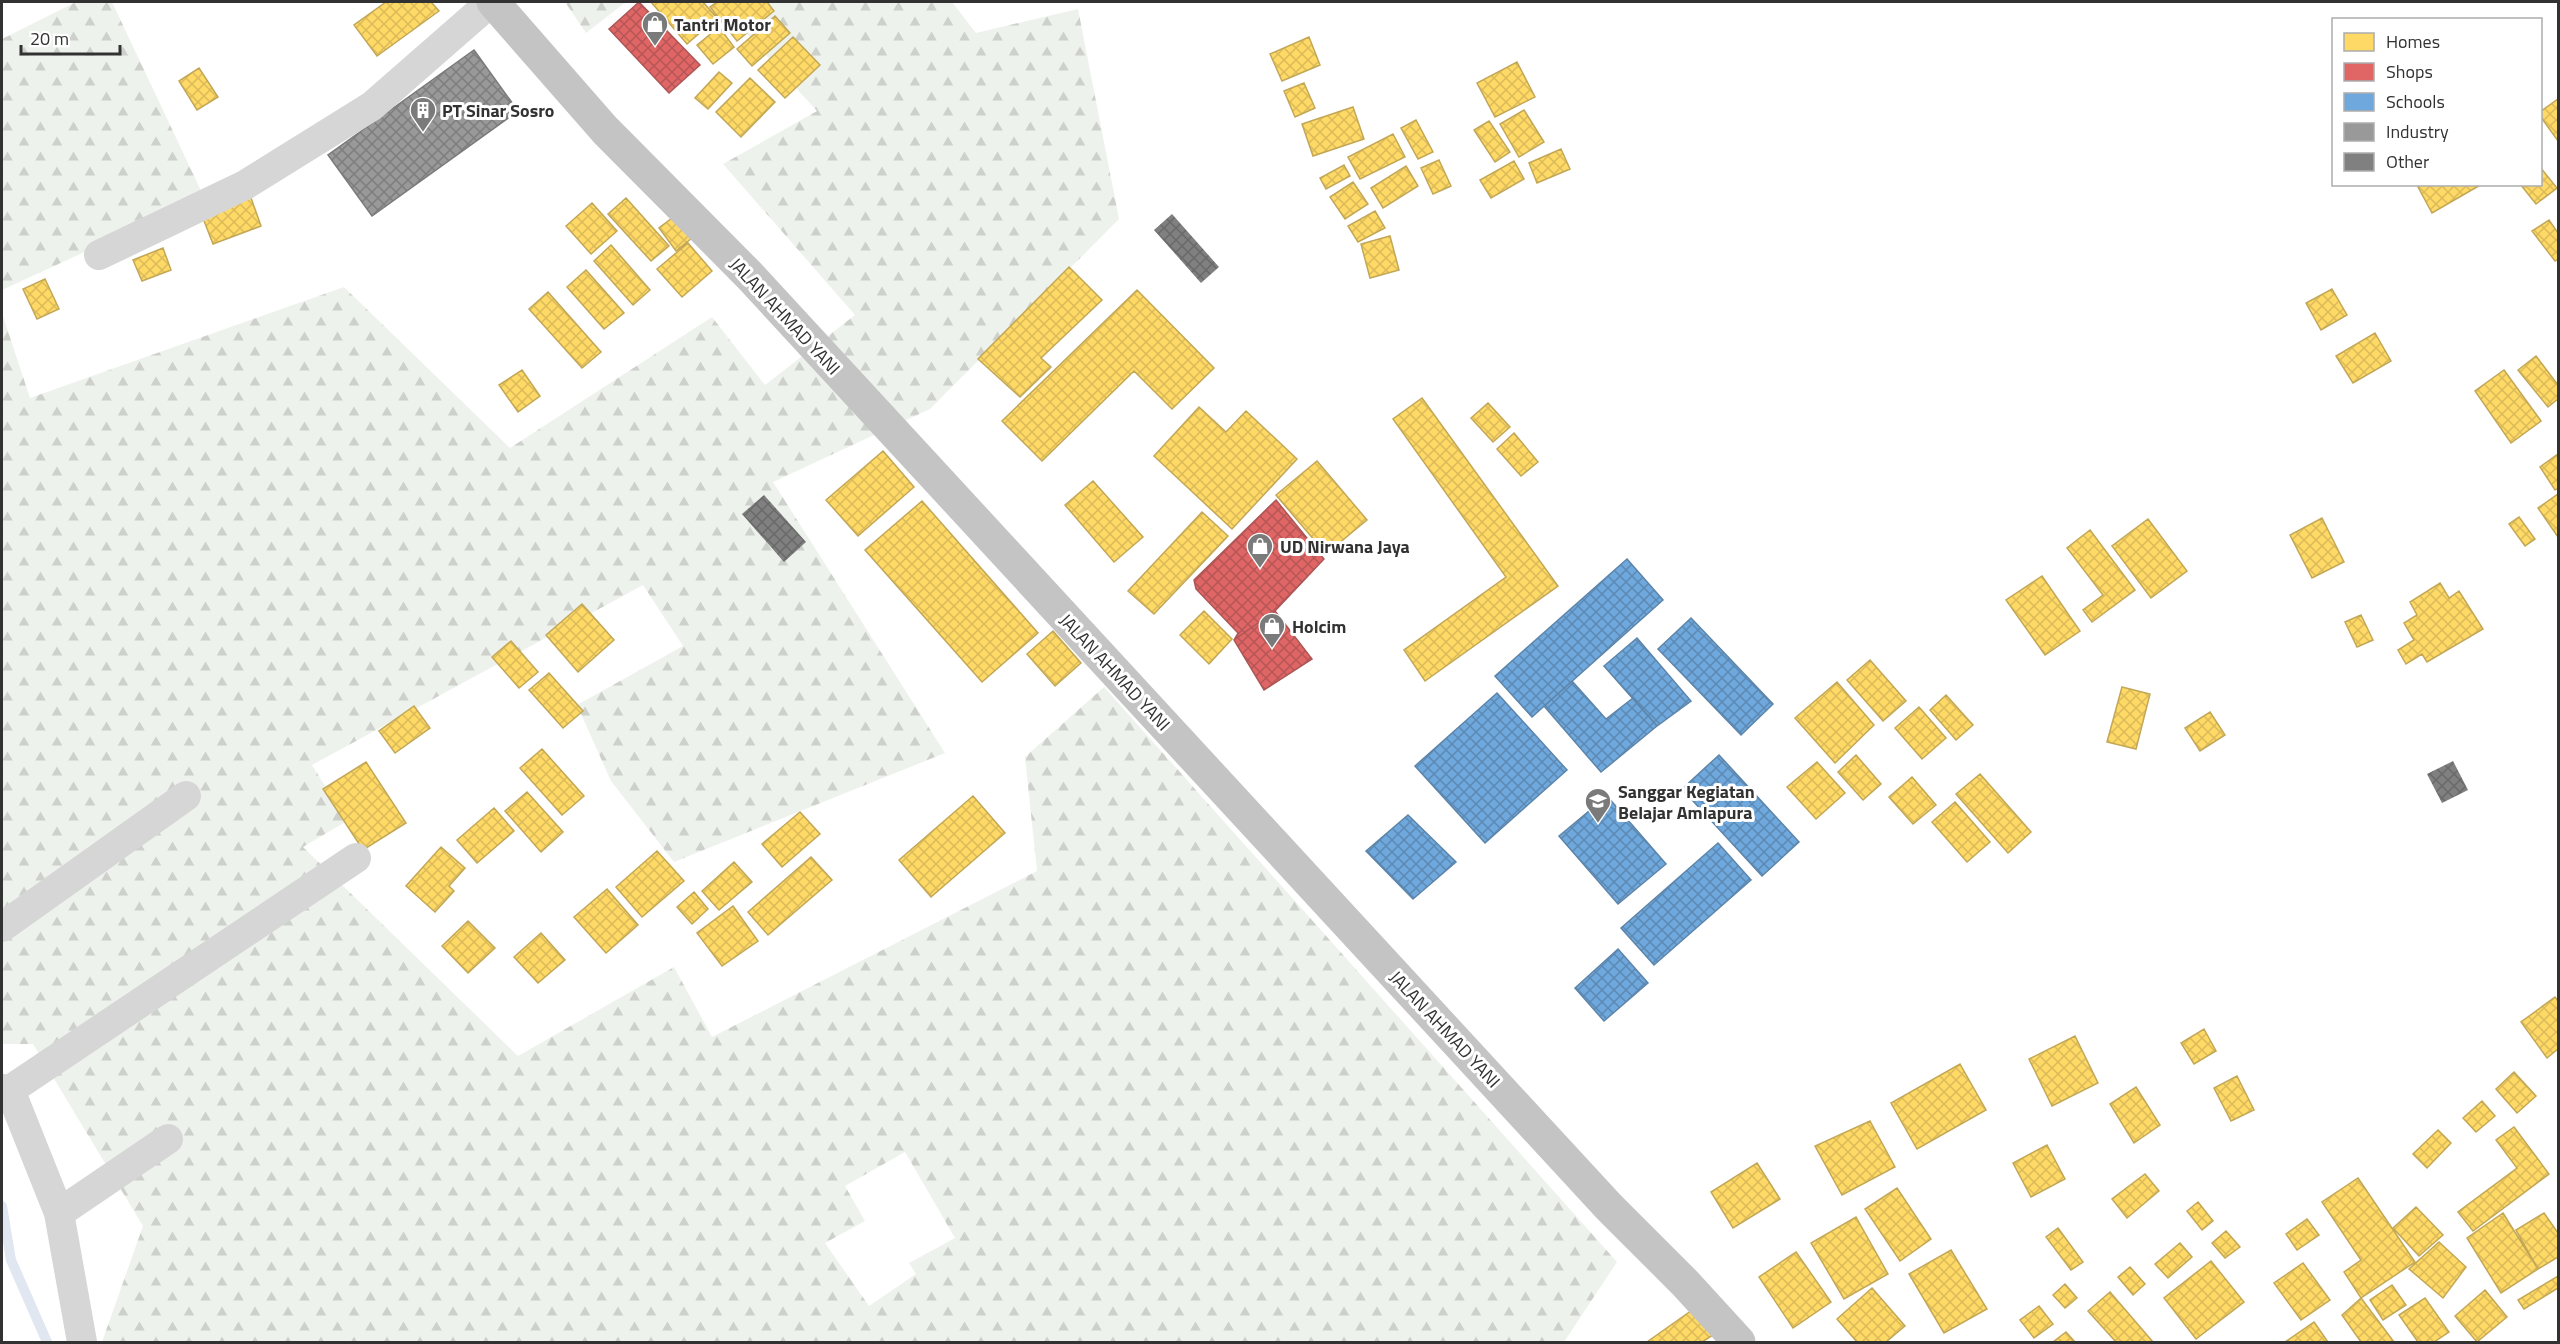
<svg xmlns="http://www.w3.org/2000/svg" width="2560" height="1344" font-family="'Titillium Web',sans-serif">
	<defs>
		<pattern id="forest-firs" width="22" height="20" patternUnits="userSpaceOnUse" patternTransform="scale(1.5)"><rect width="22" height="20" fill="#eef2ec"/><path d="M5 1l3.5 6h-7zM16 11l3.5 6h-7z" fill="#cdd0cb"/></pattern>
		<pattern id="homes-cross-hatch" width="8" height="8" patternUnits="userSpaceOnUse" patternTransform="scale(1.5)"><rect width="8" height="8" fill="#ffd966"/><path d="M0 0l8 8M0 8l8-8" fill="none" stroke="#dbbb59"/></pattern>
		<pattern id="shops-cross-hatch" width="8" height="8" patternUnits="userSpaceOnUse" patternTransform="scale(1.5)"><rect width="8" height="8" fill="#e06666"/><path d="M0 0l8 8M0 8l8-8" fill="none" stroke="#b65555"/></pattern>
		<pattern id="schools-cross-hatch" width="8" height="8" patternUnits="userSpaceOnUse" patternTransform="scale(1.5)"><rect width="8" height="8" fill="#6fa8dc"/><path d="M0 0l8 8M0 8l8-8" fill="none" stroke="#5c89b3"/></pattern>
		<pattern id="industry-cross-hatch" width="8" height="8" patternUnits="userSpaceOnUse" patternTransform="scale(1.5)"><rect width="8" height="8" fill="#999"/><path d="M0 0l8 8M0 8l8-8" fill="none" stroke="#7d7d7d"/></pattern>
		<pattern id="building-cross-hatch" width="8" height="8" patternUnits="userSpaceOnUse" patternTransform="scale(1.5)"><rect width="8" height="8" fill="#808080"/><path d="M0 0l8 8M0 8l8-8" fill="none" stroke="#696969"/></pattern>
	</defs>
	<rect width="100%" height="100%" fill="#fff"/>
	<path fill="url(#forest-firs)" fill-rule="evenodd" d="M76,2H112L204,197L2,290V39Z
		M565,2H626L586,33Z
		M718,2H952L976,33L1078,9L1119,219L930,409L773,482L945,753L674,862L611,781L577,705L683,646L643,585L312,765L347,821L303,847L518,1056L674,967L712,1037L1037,871L1025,757L1104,687L1617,1262L1564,1342H102L143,1226L33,1044H2V313L30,398L344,287L510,448L712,317L765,385L855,315L723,164L817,111ZM905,1152L955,1238L909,1263L916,1274L869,1306L825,1243L865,1221L845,1186Z"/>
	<path fill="url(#homes-cross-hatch)" stroke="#c2a756" stroke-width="1.5" d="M386,2H431L439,11L377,56L354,25Z
		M651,2H703L717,18L687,44Z
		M717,2H767L774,11L737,41L710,7Z
		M775,16L790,33L752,66L737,49Z
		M719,27L734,47L713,64L697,45Z
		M793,37L820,65L785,98L758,70Z
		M1309,37L1320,65L1282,81L1270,54Z
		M1517,62L1535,97L1495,117L1477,83Z
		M199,68L218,97L197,110L179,81Z
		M719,72L732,83L708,109L695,98Z
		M750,78L775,102L741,137L716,112Z
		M1304,83L1315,108L1295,117L1284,91Z
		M2558,99V141L2540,116V112Z
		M1353,107L1364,139L1313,156L1302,124Z
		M1524,110L1544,142L1519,157L1500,124Z
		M1416,120L1433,152L1418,159L1401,128Z
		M1489,121L1510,152L1495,162L1474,130Z
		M1393,134L1405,157L1360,179L1348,157Z
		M1561,149L1570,169L1537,183L1529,163Z
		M1439,160L1451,186L1433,194L1421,168Z
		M1514,161L1524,179L1491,198L1480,180Z
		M1344,165L1350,176L1326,189L1320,178Z
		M1406,166L1418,186L1383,208L1371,188Z
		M2540,167L2557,188L2536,204L2520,184H2540Z
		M1353,182L1368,204L1345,219L1330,197Z
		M2482,184L2432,213L2417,185V184Z
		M250,195L261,226L213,244L201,213Z
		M626,198L669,246L651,261L608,214Z
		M592,203L617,231L591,254L566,226Z
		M1375,211L1385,228L1358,242L1348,226Z
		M680,212L697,234L676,251L659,228Z
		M2549,220L2558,233V259L2555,261L2532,231Z
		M1390,236L1399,270L1370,278L1361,244Z
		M688,243L712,271L682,297L657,269Z
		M611,245L650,290L633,305L594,261Z
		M163,248L171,270L142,281L133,260Z
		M1069,267L1102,300L1041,358L1051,367L1020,397L978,359Z
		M586,270L624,313L604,329L567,287Z
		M45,279L59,309L37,319L23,289Z
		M2332,289L2347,315L2321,330L2306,303Z
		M1137,290L1214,368L1172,409L1134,371L1042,461L1002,421Z
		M548,292L601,352L582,368L529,309Z
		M2375,333L2391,361L2353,383L2336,356Z
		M2536,356L2558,385V399L2548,407L2518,370Z
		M522,370L540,396L518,412L499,385Z
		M2504,370L2541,421L2511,443L2475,391Z
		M1422,398L1558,586L1425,681L1404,650L1506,577L1393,419Z
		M1488,403L1510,427L1493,442L1471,418Z
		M1199,407L1226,432L1246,411L1297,459L1232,529L1154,456Z
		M1514,433L1538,462L1521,476L1497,449Z
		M883,451L914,487L858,536L826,500Z
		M2558,454V488L2555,490L2540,467Z
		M1317,461L1367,520L1326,554L1276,495Z
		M1093,481L1143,537L1114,562L1065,505Z
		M2558,494V537L2538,508Z
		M922,501L1038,633L982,682L865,550Z
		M1202,512L1228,536L1154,614L1128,591Z
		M2519,517L2535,539L2525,546L2509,524Z
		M2322,518L2344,562L2312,578L2290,535Z
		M2148,519L2187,571L2151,598L2112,546Z
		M2090,530L2135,590L2092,622L2083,610L2103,595L2067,548Z
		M2042,576L2080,631L2045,655L2006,600Z
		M2440,583L2449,598L2459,591L2483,629L2427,662L2422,654L2406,664L2398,650L2414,640L2404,623L2417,615L2410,602Z
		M582,604L614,640L578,672L546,635Z
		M1204,611L1232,639L1209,664L1180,635Z
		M2361,615L2373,640L2357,647L2345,622Z
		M1053,631L1081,663L1055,686L1027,654Z
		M511,641L538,672L519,688L492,657Z
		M1870,660L1906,701L1883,721L1847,680Z
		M549,673L583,711L563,728L529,690Z
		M1837,682L1874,725L1835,763L1795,718Z
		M2122,687L2150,694L2136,749L2107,742Z
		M1946,695L1973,725L1956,740L1930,710Z
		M414,706L430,728L395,753L379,731Z
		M1919,707L1946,738L1922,759L1895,728Z
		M2210,712L2225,735L2200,751L2185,728Z
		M542,749L584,796L562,815L520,768Z
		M1856,755L1881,784L1863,800L1838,772Z
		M366,762L406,823L363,850L323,789Z
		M1817,762L1845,793L1816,819L1787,787Z
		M1980,774L2031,832L2008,853L1956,794Z
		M1912,777L1936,805L1913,824L1889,797Z
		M527,792L563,832L541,852L505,811Z
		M973,796L1005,833L931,897L899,860Z
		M1955,802L1990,842L1967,862L1932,822Z
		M494,808L514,831L477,863L457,840Z
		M800,812L820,834L782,867L762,844Z
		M441,847L465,868L449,886L454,891L435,912L406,886Z
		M657,851L684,881L642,917L616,887Z
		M811,857L832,880L768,935L748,912Z
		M734,862L752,882L719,910L702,891Z
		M607,889L638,925L606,953L574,917Z
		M694,892L708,909L692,924L677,907Z
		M733,906L758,941L722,966L697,933Z
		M468,921L495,948L468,973L442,946Z
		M541,933L565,960L538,983L514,957Z
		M2555,997L2558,1001V1049L2547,1058L2521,1022Z
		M2204,1029L2216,1051L2194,1064L2181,1043Z
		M2075,1036L2098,1083L2052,1106L2029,1059Z
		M1960,1064L1986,1110L1917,1149L1891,1103Z
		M2514,1072L2536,1096L2517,1113L2496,1089Z
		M2237,1076L2254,1110L2231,1121L2214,1088Z
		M2136,1087L2160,1125L2134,1143L2110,1104Z
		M2482,1101L2495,1116L2476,1132L2463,1118Z
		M1870,1121L1895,1167L1842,1195L1815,1146Z
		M2514,1127L2549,1174L2473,1231L2458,1212L2517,1168L2496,1140Z
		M2438,1130L2451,1143L2427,1168L2413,1154Z
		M2047,1145L2065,1179L2031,1197L2013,1163Z
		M1757,1163L1780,1199L1733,1228L1711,1192Z
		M2145,1174L2159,1191L2127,1218L2112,1199Z
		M2358,1178L2415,1262L2361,1298L2344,1272L2361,1260L2322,1202Z
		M1897,1188L1931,1239L1900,1261L1865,1209Z
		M2198,1202L2213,1221L2202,1230L2187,1211Z
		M2416,1207L2443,1235L2419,1256L2393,1228Z
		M2503,1213L2538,1269L2501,1293L2467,1238Z
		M2544,1213L2558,1233V1257L2538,1269L2516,1230Z
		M1856,1217L1888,1274L1844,1299L1811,1243Z
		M2307,1219L2319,1235L2297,1250L2286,1234Z
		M2058,1228L2083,1262L2071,1270L2046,1237Z
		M2226,1231L2240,1247L2225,1258L2212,1243Z
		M2439,1242L2466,1267L2443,1298L2409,1269Z
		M2180,1243L2192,1257L2168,1278L2155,1264Z
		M1951,1250L1987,1309L1944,1333L1909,1274Z
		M1796,1252L1831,1302L1793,1328L1759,1277Z
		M2211,1261L2244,1302L2196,1339L2164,1298Z
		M2303,1263L2330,1300L2301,1320L2274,1283Z
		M2130,1267L2145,1284L2133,1295L2118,1277Z
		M2558,1276V1288L2524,1309L2518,1300Z
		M2065,1284L2077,1298L2065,1308L2053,1295Z
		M2392,1285L2406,1305L2383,1320L2370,1300Z
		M1872,1288L1905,1326L1886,1342H1857L1837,1319Z
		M2485,1290L2507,1317L2477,1342L2455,1316Z
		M2110,1292L2153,1342H2116L2088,1311Z
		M2361,1298L2394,1342H2361L2342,1315Z
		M2425,1298L2449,1332L2434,1342H2418L2399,1315Z
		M2039,1306L2053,1324L2034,1338L2020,1320Z
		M1695,1308L1713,1335L1702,1342H1647Z
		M2314,1322L2328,1342H2285Z
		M2066,1332L2075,1342H2053Z"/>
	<path fill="url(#shops-cross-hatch)" stroke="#ac5656" stroke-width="1.5" d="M639,2L700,65L669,93L609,29Z
		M1276,500L1324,559L1275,611L1234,640L1238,633L1196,589L1194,580Z
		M1275,611L1312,659L1264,690L1234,640Z"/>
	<path fill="url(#schools-cross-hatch)" stroke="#5d85a9" stroke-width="1.5" d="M1627,559L1663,600L1532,717L1495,676Z
		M1691,618L1773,704L1741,735L1658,649Z
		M1637,638L1691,701L1657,726L1604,666Z
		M1572,681L1606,719L1633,698L1657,726L1601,772L1544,706Z
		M1497,693L1567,770L1485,843L1415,766Z
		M1719,755L1799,842L1762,876L1682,789Z
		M1607,796L1666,864L1618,904L1559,836Z
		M1408,815L1456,862L1413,899L1366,851Z
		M1718,843L1751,880L1654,965L1621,928Z
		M1618,949L1648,983L1604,1021L1575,988Z"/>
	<path fill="url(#industry-cross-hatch)" stroke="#7a7a7a" stroke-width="1.5" d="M474,50L518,111L372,216L328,155Z"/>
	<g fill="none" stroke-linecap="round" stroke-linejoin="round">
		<path stroke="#e0e7f0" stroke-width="10" d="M2,1206L11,1260L47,1342"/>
	</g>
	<path fill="url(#building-cross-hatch)" d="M1172,214L1219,267L1201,283L1154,230Z
		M764,495L806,542L784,562L742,514Z
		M2453,761L2468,790L2442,803L2427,774Z"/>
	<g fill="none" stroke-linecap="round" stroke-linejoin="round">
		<path stroke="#d6d6d6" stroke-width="30" d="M99,255L245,185L372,106L491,2
			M2,927L186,796
			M2,1089L10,1090L59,1213L82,1342
			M10,1090L356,858
			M59,1213L168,1139"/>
		<path stroke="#c4c4c4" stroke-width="33" d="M493,2L605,130L749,275L1609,1207L1685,1283L1739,1342"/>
	</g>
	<defs>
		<g id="shop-pin" transform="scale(1.35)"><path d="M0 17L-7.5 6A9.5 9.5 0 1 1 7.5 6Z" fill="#7a7a7a" stroke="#fff"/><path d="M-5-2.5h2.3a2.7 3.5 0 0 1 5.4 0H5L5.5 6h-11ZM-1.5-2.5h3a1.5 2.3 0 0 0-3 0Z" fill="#fff"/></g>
		<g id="building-pin" transform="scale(1.35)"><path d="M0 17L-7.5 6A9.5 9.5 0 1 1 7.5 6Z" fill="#7a7a7a" stroke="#fff"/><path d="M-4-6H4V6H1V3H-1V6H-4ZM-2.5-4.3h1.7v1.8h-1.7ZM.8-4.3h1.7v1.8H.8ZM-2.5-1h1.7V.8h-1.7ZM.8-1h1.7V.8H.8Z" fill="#fff"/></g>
		<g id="school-pin" transform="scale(1.35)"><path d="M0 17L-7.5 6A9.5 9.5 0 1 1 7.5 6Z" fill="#7a7a7a" stroke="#fff"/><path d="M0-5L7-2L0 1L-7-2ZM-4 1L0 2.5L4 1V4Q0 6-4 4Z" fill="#fff"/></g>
	</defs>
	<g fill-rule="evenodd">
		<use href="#shop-pin" x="655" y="24"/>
		<use href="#building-pin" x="423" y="110"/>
		<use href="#shop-pin" x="1260" y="546"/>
		<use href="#shop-pin" x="1272" y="626"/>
		<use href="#school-pin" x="1598" y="801"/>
	</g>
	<g text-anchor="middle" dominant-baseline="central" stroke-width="6" stroke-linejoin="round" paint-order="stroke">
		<g font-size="18" font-weight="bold" fill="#323232" stroke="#fff" text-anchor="start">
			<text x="674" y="24">Tantri Motor</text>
			<text x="442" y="110">PT Sinar Sosro</text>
			<text x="1280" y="546">UD Nirwana Jaya</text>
			<text x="1292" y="626">Holcim</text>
			<text x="1618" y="791">Sanggar Kegiatan<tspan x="1618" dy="21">Belajar Amlapura</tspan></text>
		</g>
		<g font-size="18" fill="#323232" stroke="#fff">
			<text transform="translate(785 316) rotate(47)">JALAN AHMAD YANI</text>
			<text transform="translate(1115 672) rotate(47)">JALAN AHMAD YANI</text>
			<text transform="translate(1445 1029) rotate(47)">JALAN AHMAD YANI</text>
		</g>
	</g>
	<rect width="2560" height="1344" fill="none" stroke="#323232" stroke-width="6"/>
	<rect x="2332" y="18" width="210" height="168" fill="#ffffff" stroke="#adadad" stroke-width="1.5"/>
	<rect x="2344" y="33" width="30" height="18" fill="#ffd966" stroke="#adadad" stroke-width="1.5"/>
	<text x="2386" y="48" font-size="18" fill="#323232">Homes</text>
	<rect x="2344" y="63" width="30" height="18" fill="#e06666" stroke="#adadad" stroke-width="1.5"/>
	<text x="2386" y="78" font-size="18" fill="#323232">Shops</text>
	<rect x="2344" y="93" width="30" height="18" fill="#6fa8dc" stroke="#adadad" stroke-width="1.5"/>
	<text x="2386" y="108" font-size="18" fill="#323232">Schools</text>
	<rect x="2344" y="123" width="30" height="18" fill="#999999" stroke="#adadad" stroke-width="1.5"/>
	<text x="2386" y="138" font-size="18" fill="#323232">Industry</text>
	<rect x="2344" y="153" width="30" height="18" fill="#808080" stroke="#adadad" stroke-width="1.5"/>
	<text x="2386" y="168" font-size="18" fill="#323232">Other</text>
	<path d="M21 45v9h99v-9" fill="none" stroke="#323232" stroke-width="3"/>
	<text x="30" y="45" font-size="18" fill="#323232" stroke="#ffffff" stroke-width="4.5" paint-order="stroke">20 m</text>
</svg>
